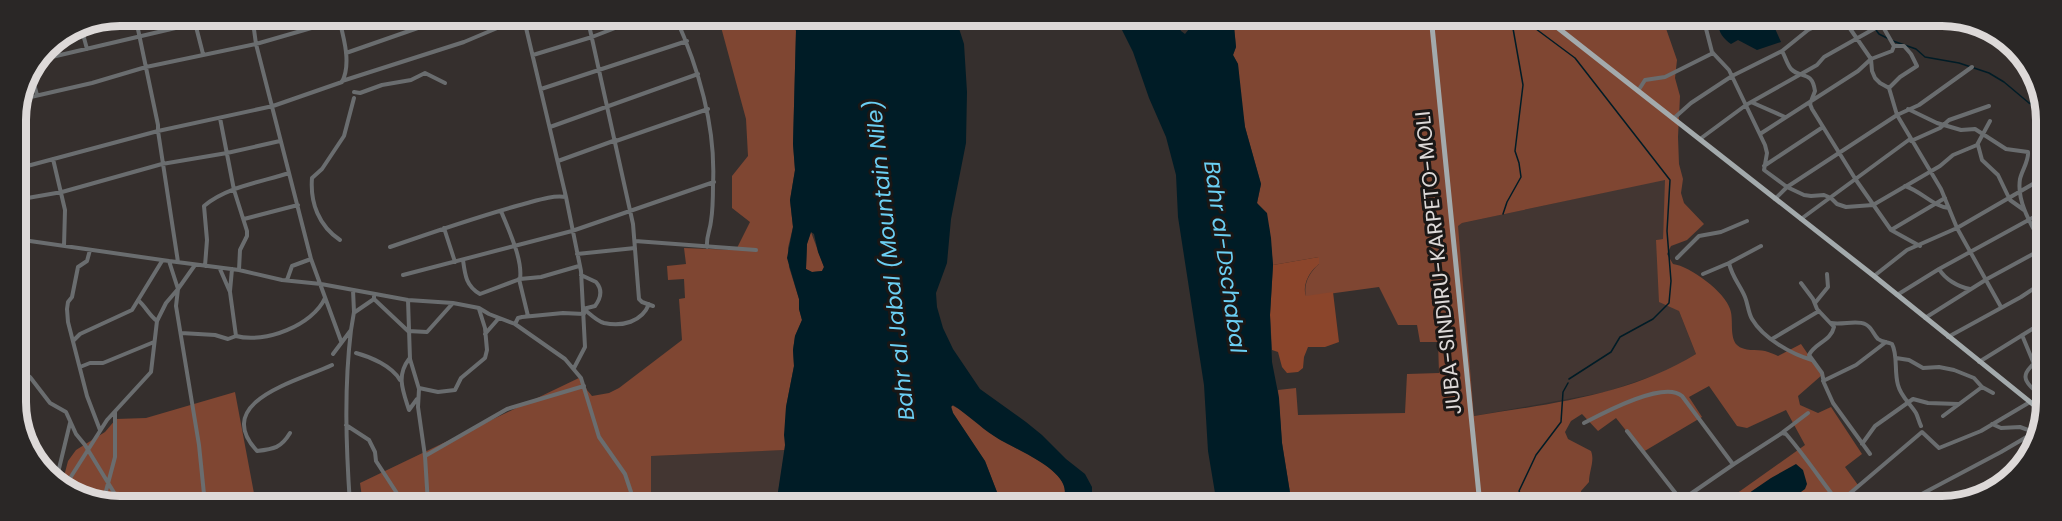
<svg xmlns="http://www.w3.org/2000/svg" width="2062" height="521" font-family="Poppins,sans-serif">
	<rect width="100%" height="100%" fill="#352f2d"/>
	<path fill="#433632" d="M1666,179L1663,239L1656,240L1679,311L1696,354L1670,370L1606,392L1474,416L1457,226L1462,223Z
		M785,450L776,505L651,504V456Z"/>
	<path fill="#7f4632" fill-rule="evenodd" d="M718,16H791L796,30L793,144L795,170L790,200L793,227L788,248L789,267L799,299V309L802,320L795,336L793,350L794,366L786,407L785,450L651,456V504H363L360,483L581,377L587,390L592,396L609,393L619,388L682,340L679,299L685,298L684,279L668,280L667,266L686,264L684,248L736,250L750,222L732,208V176L748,156L746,119Z
		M1233,16L1662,17L1677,60L1675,78L1680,96L1678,137L1679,164L1683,179L1681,193L1684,203L1704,224L1687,240L1671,246L1667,254L1673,264C1690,266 1725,292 1730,309C1734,319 1729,337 1737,345C1744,352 1757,349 1765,351C1769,352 1774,354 1778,356L1801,344L1822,375L1798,396L1800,405L1818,413L1831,407L1862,454L1845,467L1858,485L1831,506H1829L1820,492L1797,506H1719L1805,445L1786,410L1747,428L1737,426L1709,386L1689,397L1702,417L1643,452L1616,418L1598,431L1582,414L1571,421L1565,432L1568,439L1591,451C1595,461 1589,471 1589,482L1581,491V497L1591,505L1552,502L1549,505H1292L1282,443L1278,390L1296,388L1298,415L1405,413L1407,374L1439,373L1438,342H1420L1417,325H1398L1379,287L1306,297C1303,283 1310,272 1319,264V257L1273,265L1269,227L1257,203L1261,184L1245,127L1239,92L1238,64L1233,55L1236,47ZM1665,180L1663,239L1656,240L1659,302L1679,311L1696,354C1630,395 1549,404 1474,416L1458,226L1462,223Z
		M811,232L824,267L822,271L812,272L806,269L807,244Z
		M235,392L256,504H99L62,484L68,461L76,450L105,432L116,419L146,418Z
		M951,405C965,410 988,433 1004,442C1022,452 1086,478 1058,505H1002L985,461L953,413Z"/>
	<path fill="#8b452b" d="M1319,257V264C1310,271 1302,284 1306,296L1333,292L1339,342L1325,347H1308L1304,357L1303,368L1298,372L1287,373L1282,367L1278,352L1272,350L1270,315L1273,265Z"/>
	<path fill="#001c26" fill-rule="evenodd" d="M791,16H955L964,44L967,92L966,143L951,219L947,263L936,293L937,307L943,328L953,349L980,389L1026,422L1042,435L1066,459L1085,474L1092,487V505H1058C1088,476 1011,448 994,436C980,427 967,414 953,405L951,407L953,413L985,461L1002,505H776L785,445L784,435L786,407L794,366L793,350L795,336L802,320L799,309V299L787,258L793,227L790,200L795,170L793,144L796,31ZM811,232L814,234L818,252L824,267L822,271L812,272L806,269L807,244Z
		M1115,16H1173L1181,31L1185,34L1189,29L1184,16H1233L1236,47L1233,55L1238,64L1245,127L1261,184L1257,203L1267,213L1271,238L1273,265L1270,315L1272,362L1279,398L1282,443L1292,505H1217L1208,451L1204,385L1178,217L1176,175L1166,137L1149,98L1133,52Z
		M1720,17H1760C1763,24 1766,25 1773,24L1781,42L1757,50L1738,40L1731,44C1721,37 1716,29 1720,17Z
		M1796,464L1803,470L1807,484L1805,489L1782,506H1730L1771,478Z"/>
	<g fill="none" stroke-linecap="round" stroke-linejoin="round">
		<path stroke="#001c26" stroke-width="1.5" d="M1516,17L1532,26L1575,58L1670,180L1667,231L1671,281L1669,303L1653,319L1620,337L1611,352L1569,379
			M1854,17L1872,27
			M1876,30L1879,34L1889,39
			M1893,41L1916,49L1925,57L1959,63L1989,73L2004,82L2029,103L2045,110
			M1503,214L1507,202L1521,177L1519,163L1515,151L1523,85L1511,17
			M1526,505L1519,491L1536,455L1561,422L1563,392L1568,383"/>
		<path stroke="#6a6d6f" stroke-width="4" d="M135,15L158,125V131L178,262
			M193,15L203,54
			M252,15L256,44L311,259L341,341
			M523,15L566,197L581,271L585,347L574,368
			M587,16L633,224L639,299L642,302L653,306
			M675,16C699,69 716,125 713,184C713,196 713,209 711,221C710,231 706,237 707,247
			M1703,17L1712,52L1729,70L1765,145L1767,153L1764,170L1787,187L1804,195L1811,196L1824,195L1831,198L1837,204L1846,207L1873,205L1940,166L1953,155L1977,145L1990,121
			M340,21L359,15
			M80,23L87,49
			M1782,51C1785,56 1787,64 1791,69C1801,79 1812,70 1815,91L1810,104L1812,109L1856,180L1891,230L1920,246
			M346,53L455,15
			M533,55L592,37L646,16
			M39,60L231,15
			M1972,67L1919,105L1897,115L1941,189L1957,228L2001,307
			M32,76L37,95
			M342,81L464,42L502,26L525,22L542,15
			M1889,88L1900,77L1917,66L1911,54L1904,46H1894
			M541,89L687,41
			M1638,91L1645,80L1665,77L1713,53
			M354,92L360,93L382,85L411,80L425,73L445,83
			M22,99L92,83L146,67L256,44L339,20
			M1751,102L1785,117
			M1908,109L1937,123L1961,130L1975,129L2006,149L2028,152C2029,161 2022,170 2020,179C2016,203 2034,229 2045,250
			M220,118L234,190L247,231V236L240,250L239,270
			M1673,119L1691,103L1732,76L1782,51L1808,30L1835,17
			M550,127L698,74
			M1760,134L1858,71L1871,59L1892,51L1894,46L1882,25
			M1700,139L1746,105L1817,65L1824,57L1895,17
			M616,141L708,109
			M1911,141L1940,128L1949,120L1989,106
			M1978,145L1982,160L1998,175L2010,200L2024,210
			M53,159L65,210L64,246
			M558,161L616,140
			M1764,166L1823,127
			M16,169L158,131L273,106L342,82C352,63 343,35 338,15
			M1905,186C1921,191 1934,207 1949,208
			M1775,199L1787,187L1897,115L1889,88L1880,83L1875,78L1872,71L1871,59L1842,17
			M16,200L62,192L162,164L227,153L280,141
			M244,219L298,205
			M1801,219L1910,139
			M444,228L455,262
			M1891,230L1945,198
			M16,239L169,261L178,289L176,306L199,445L205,504
			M340,240C319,226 310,203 312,178L322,169L344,136L354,98
			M635,241L756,250
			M390,247C433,232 476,217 520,205C536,201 550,195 566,197
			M90,250L87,261L78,267L72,297L68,302L67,309L68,322L87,396L100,430
			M577,254L635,248
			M1677,258L1699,236L1721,232L1747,221
			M463,260C465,275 466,286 480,294L520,279C523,259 508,229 501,211
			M169,261L239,270L282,280L321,284L408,300L453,303L479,308L489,314L515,324L565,359L581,378L599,437L625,474L635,504
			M1729,263C1732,277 1740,285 1745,297C1748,304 1748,312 1752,319C1763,338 1791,354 1812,360
			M205,266L207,240L204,206C226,187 261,182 289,173
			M1939,269C1945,279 1958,287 1970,289
			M1703,274L1729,263L1761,246
			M403,275L572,231L714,182
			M581,275L596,282C603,290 601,298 595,306L583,309
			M1874,276L1907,250L1957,228L2045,177
			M519,279L528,316
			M520,279L541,277L579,266
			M287,280L292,266L311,259
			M1801,283L1813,299L1817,309L1834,327C1831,341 1815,343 1809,355L1822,373L1824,383L1833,403L1870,454
			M230,291L232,269
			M374,295V299L408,331L427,332L453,303
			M1897,295L1939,269L2045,211
			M138,300C146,307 149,315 157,321
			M408,300L410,359L419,389L418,407L425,456L428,504
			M1815,303L1828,287L1827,274
			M584,309C590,314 597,321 604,323C622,327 642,322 649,304
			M355,312L374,299
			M1925,318L1987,279L2044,248
			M1831,323C1842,325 1857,320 1865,324C1872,327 1873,334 1878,339C1882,342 1887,342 1892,344C1898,355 1894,371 1898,385C1901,397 1910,403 1916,413C1918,417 1919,422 1921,426
			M515,324L518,318L522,317L563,313L584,314
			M181,333L215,335L228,339L236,336L230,292L220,269
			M485,334L499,318
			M2022,335L2034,364
			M236,336C265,344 313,325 325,298
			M1948,337L2021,297L2045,281
			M1772,339L1819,311
			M74,340L80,334L132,310L162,261
			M356,353C371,357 392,366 400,380
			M333,354L351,330L354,312L353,290
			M2045,355C2018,375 2020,379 2045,399
			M1896,358L1909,360L1923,368L1939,367L1954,370L1974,378L1982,387L1993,393
			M409,359C396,376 403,391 409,410L417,399
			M1979,362L2045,321
			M17,367L30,377L50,403L66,412L76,434L85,445L121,504
			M80,367L90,363H103L154,342
			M1823,381L1856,365L1886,342
			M419,388L438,392L455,390L461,378L485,358L487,350L485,328L479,309
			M2040,395L2045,392
			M1943,416L1982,387
			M1584,423C1603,413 1664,380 1682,396L1732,463L1734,464L1782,433L1786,434C1806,457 1822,482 1841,506
			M1992,424L2001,428L2020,427L2034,432
			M346,425L369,440L375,452L376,461L404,504
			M1627,431L1681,500L1682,506
			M1783,432L1808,413
			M290,433C281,448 274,449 257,451C211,401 299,381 332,365
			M1862,444L1875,426L1913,399L1928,403L1958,404
			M425,456L507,409L584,386
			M56,481L70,423
			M65,486L107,420L151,372L157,321L166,303L178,289L195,265
			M96,502L108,504
			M105,504L106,491L115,457V412
			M350,504C346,446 344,388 351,330
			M1673,506L1734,464
			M1835,506L1922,432L1939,448L1981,431L2030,402
			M1899,506L2001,452L2042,428"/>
		<path stroke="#a3aaac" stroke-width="5" d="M1431,16L1480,505
			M1544,17L1874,276L2045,414"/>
	</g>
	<g text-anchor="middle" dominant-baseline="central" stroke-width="6" stroke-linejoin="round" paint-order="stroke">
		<g font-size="21" fill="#ddd9d8" stroke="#1a1716">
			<text transform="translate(1438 263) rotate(-96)">JUBA-SINDIRU-KARPETO-MOLI</text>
		</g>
		<g font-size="22" font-style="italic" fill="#6bcff3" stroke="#1a1716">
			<text transform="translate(1225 257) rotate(82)">Bahr al-Dschabal</text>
			<text transform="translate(890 260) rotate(-96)">Bahr al Jabal (Mountain Nile)</text>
		</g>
	</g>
	<path d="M0 0H2062V521H0ZM120 26H1942A94 94 0 0 1 2036 120V402A94 94 0 0 1 1942 496H120A94 94 0 0 1 26 402V120A94 94 0 0 1 120 26Z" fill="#2a2726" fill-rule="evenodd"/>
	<path fill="none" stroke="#ddd9d8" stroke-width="8" d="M120 26H1942A94 94 0 0 1 2036 120V402A94 94 0 0 1 1942 496H120A94 94 0 0 1 26 402V120A94 94 0 0 1 120 26Z"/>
</svg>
